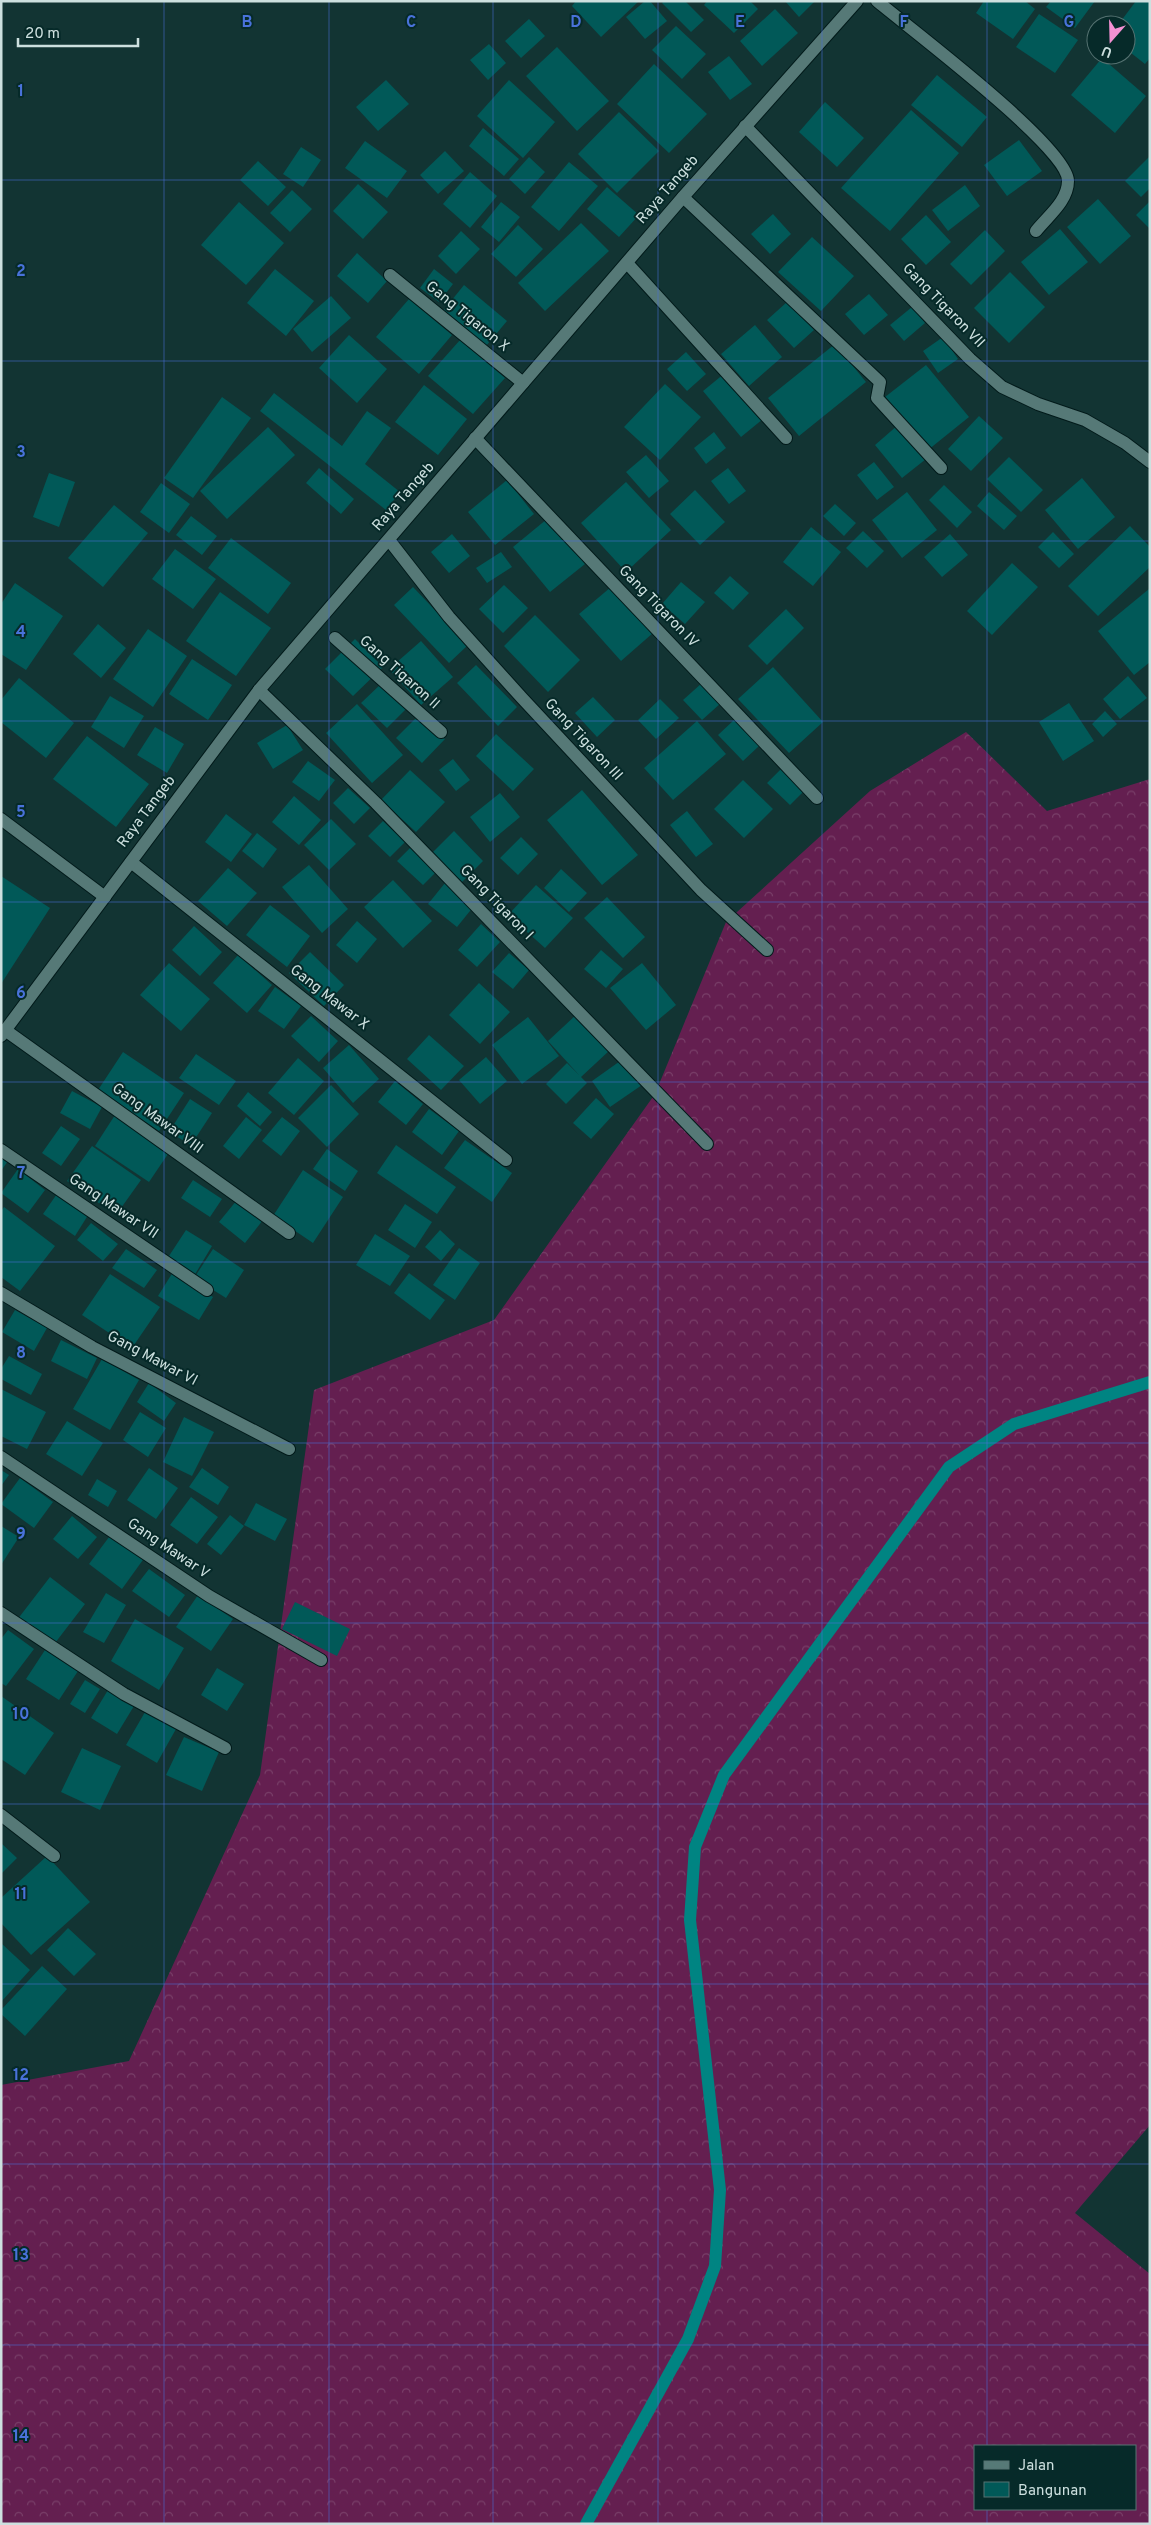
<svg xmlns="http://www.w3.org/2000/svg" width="1151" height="2525" font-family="Overpass,sans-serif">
	<defs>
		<pattern id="forest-crowns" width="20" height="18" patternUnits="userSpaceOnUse" patternTransform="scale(1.25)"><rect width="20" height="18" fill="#641f50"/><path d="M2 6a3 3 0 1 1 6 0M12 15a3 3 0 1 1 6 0" fill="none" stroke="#793f69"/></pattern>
	</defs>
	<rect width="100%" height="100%" fill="#123433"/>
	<path fill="url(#forest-crowns)" fill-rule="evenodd" d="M966,732L1047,811L1150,779V2125L1075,2213L1150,2274V2524H1V2085L129,2061L260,1775L314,1390L494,1320L655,1094L726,922L870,791ZM975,2446H1135V2509H975Z"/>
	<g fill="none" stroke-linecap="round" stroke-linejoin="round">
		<path stroke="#008482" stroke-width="12" d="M586,2524L688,2339L715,2266L720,2190L690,1920L695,1847L724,1775L949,1467L1014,1424L1150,1382"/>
	</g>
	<path fill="#015958" d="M576,1H639L601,37L572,6Z
		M645,1H650L667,21L645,39L626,17Z
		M664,1H685L704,20L691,32L662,3Z
		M707,1H750L758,9L734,33L704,5Z
		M785,1H815L799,17Z
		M984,1H1025L1035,9L1013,39L976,13Z
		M1051,1H1095L1075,28L1046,7Z
		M1136,1H1150V58L1145,64L1126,49V25H1118Z
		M775,9L798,33L762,66L740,41Z
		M1039,14L1078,40L1055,73L1016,47Z
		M529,19L545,36L521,58L505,41Z
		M676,26L706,54L682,79L652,50Z
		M489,44L506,63L488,80L470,60Z
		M557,47L609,101L577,131L526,76Z
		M729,56L752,84L730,100L708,72Z
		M1102,58L1146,96L1115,133L1071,95Z
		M654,64L707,114L669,153L617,104Z
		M937,75L987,117L962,147L911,105Z
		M386,80L409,104L378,131L356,107Z
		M509,80L555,122L523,158L477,116Z
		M825,102L864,138L837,167L799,132Z
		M911,110L959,153L890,231L841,188Z
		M619,112L659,151L617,193L578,154Z
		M483,128L519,159L504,176L469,146Z
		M1019,140L1042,171L1007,196L984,165Z
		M365,141L407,171L387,198L345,168Z
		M301,147L321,160L303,187L283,174Z
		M445,151L464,171L438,194L420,175Z
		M1150,156V188L1141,197L1125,181Z
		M529,157L545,172L525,194L509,179Z
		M258,161L286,187L268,206L240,180Z
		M569,162L598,186L559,231L531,207Z
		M470,172L497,196L470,228L443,204Z
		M358,184L388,212L363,239L333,211Z
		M965,185L980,206L948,231L932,210Z
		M607,187L639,215L619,237L587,209Z
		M292,190L312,209L290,232L270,213Z
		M1098,199L1131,236L1100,264L1067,227Z
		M1150,201V229L1136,215Z
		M239,202L284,243L246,285L201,245Z
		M501,202L520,217L499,242L481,227Z
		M773,214L791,234L770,254L751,234Z
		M926,215L951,242L926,265L901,239Z
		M581,223L609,251L545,311L518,283Z
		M518,225L543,249L516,277L491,254Z
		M1060,229L1088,262L1049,295L1021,262Z
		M985,230L1005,251L971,285L950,264Z
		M461,231L480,249L456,274L438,256Z
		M812,237L854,276L821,311L778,272Z
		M357,253L387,281L368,303L337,276Z
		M275,269L314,301L286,336L247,303Z
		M434,269L453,284L439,302L420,288Z
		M1010,272L1045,307L1009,343L974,308Z
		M464,285L507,321L486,346L443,311Z
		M869,294L888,315L864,335L845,314Z
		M331,296L351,318L312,352L293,329Z
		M409,299L452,335L419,374L376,337Z
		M787,302L814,330L794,348L767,320Z
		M912,307L925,323L904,341L890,325Z
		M755,325L782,357L749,386L721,354Z
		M349,335L387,369L357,403L319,368Z
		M943,337L958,359L938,373L923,351Z
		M460,340L505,378L473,414L428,376Z
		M835,344L866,382L799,436L768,398Z
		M686,352L706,374L687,391L667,369Z
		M926,365L969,417L928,450L885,397Z
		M725,373L763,419L741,437L703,391Z
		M665,384L701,417L660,460L624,427Z
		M424,385L467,419L438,455L395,422Z
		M274,393L342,446L367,411L391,428L365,464L400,492L386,510L260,411Z
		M222,397L251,418L193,498L164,478Z
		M979,416L1003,438L971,471L948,449Z
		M898,425L926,459L902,478L875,445Z
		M268,427L295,455L227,519L200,491Z
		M714,432L726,448L706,464L694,448Z
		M646,455L669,481L649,498L626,472Z
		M1009,457L1043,490L1021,512L987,479Z
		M874,462L894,487L877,500L857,475Z
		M319,468L354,499L341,514L306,483Z
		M728,468L746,491L729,504L711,481Z
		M49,473L75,482L59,527L33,517Z
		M1082,478L1115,517L1078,549L1045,510Z
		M507,480L534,514L495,545L468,512Z
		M626,482L671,530L626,572L581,523Z
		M161,483L190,504L169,533L140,512Z
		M944,485L972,512L957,528L929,500Z
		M695,490L725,522L700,545L670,514Z
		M907,492L937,530L902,558L872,520Z
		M989,492L1017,516L1004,530L977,506Z
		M835,504L856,523L844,536L823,516Z
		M114,505L148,533L103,587L68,558Z
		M191,516L217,536L202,555L176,535Z
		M547,519L585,564L550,592L513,547Z
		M1130,526L1150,547V567L1098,616L1068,586Z
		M811,527L841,552L813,586L783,562Z
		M863,531L884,551L867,568L846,548Z
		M1053,532L1074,554L1059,568L1038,547Z
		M452,534L470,556L449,573L431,552Z
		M950,534L968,555L942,577L924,557Z
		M231,538L291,583L268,614L208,568Z
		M175,549L216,579L193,609L152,579Z
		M501,552L512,567L487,583L476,568Z
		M1012,563L1038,587L992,635L967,611Z
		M730,576L749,593L733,610L714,593Z
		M681,582L705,602L685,624L662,604Z
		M15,583L63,616L26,670L1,654V604Z
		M504,585L528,608L503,633L479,609Z
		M413,587L468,645L449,663L394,605Z
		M611,587L653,633L621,661L579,614Z
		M1149,589L1150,662L1134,675L1098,631Z
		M220,592L271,628L236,676L186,641Z
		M786,609L804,628L767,665L748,646Z
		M535,615L580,660L548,692L504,646Z
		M98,624L126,648L101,678L73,654Z
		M148,629L187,656L153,707L113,679Z
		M355,639L383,667L353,696L325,669Z
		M421,641L453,677L421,705L389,669Z
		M192,659L232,685L208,720L169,694Z
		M476,665L517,707L498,726L457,683Z
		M773,667L823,722L789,753L738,699Z
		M1128,676L1147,698L1120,719L1103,699Z
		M19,678L74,723L46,758L1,722V700Z
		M383,682L407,708L387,728L361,703Z
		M702,683L721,703L702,720L683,700Z
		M110,696L144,716L124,748L91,727Z
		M593,697L615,720L597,737L575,713Z
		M660,699L679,718L656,739L638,720Z
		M1069,703L1094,741L1063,761L1039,722Z
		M357,704L403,755L372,783L326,733Z
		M1105,711L1117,724L1103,737L1092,724Z
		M420,714L445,739L422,763L396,738Z
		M734,720L759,746L743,761L718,735Z
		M697,721L726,754L673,800L644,768Z
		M287,725L303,750L273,769L257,743Z
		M155,727L184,744L167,773L137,755Z
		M496,734L534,769L513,791L476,756Z
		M87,736L149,784L116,827L53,779Z
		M453,759L470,780L456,791L439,770Z
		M308,761L335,780L319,801L292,782Z
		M781,769L804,791L790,805L767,783Z
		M410,770L445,802L416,832L381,800Z
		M743,780L773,809L744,838L714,809Z
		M348,788L370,808L354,824L333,803Z
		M582,790L638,855L602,885L547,820Z
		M500,793L520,817L490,842L470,817Z
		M294,796L321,820L299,845L272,822Z
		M687,811L713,844L696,857L670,825Z
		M226,814L252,834L231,862L205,842Z
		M331,819L356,844L329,870L304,845Z
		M383,821L405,842L390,857L368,836Z
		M454,831L483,861L461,883L432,853Z
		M257,833L277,849L263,868L242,851Z
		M521,837L538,854L518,875L500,858Z
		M411,847L436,872L423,885L397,861Z
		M309,865L348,909L322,933L282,887Z
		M228,868L257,893L227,926L198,901Z
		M561,869L587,893L569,912L544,888Z
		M1,876L50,908L1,984Z
		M393,880L432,921L403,948L364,907Z
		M445,883L474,906L457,927L428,904Z
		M536,885L573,918L545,948L508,915Z
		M607,897L645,937L623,958L584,918Z
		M270,905L310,936L287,967L246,935Z
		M357,921L377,939L357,963L336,945Z
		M481,924L500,942L477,967L458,950Z
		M194,926L222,952L200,976L172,950Z
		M601,950L623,969L606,988L584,969Z
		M310,952L344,985L324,1006L289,973Z
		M509,953L529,970L513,989L492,972Z
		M238,955L272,985L247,1013L213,983Z
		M169,963L210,999L181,1031L140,995Z
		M642,963L676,1005L646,1030L610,988Z
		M479,983L510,1012L480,1044L449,1015Z
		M275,987L301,1006L284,1029L258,1011Z
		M577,1014L610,1050L581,1077L587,1083L566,1104L546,1084L567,1063L579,1075L548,1041Z
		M311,1016L338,1041L319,1062L291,1036Z
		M528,1017L559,1056L522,1084L492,1045Z
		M429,1035L464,1066L441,1090L407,1059Z
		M349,1045L379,1079L353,1103L323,1068Z
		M123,1052L184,1093L159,1131L98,1090Z
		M196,1054L236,1081L219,1105L179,1078Z
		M486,1057L507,1081L480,1104L459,1080Z
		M298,1058L324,1081L294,1115L268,1093Z
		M623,1059L642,1085L610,1107L592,1081Z
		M395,1081L423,1104L406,1125L378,1102Z
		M331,1085L359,1114L327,1147L298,1118Z
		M72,1091L102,1107L90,1129L60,1113Z
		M248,1092L272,1112L260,1126L237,1106Z
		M596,1098L614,1114L591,1139L573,1123Z
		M190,1099L212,1113L191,1145L169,1132Z
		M429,1109L459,1131L442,1155L412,1132Z
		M115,1115L170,1151L149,1182L95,1146Z
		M246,1117L262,1130L239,1159L223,1146Z
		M282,1117L300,1131L281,1156L262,1141Z
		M61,1126L80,1139L61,1166L42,1153Z
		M465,1140L512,1173L492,1202L444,1168Z
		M396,1145L456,1187L437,1214L377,1173Z
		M92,1146L141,1180L116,1215L67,1181Z
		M327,1149L358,1171L345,1191L313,1169Z
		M1,1152L10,1158L1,1171Z
		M18,1169L45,1190L28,1213L1,1193Z
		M303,1170L343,1197L313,1243L273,1216Z
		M193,1180L222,1199L210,1217L181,1198Z
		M59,1191L90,1212L75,1236L43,1214Z
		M237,1200L263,1220L245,1243L219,1222Z
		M405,1204L432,1222L415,1248L388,1230Z
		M4,1207L55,1246L20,1291L1,1277V1211Z
		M91,1223L118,1244L103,1261L77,1240Z
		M186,1230L212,1246L194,1276L167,1259Z
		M440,1230L455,1244L441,1261L425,1247Z
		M375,1234L410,1256L390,1286L356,1265Z
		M459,1248L480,1263L455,1300L433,1285Z
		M126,1249L157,1270L144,1288L112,1268Z
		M213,1249L244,1270L226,1298L194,1278Z
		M173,1272L213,1297L199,1320L158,1296Z
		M409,1273L445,1300L430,1320L394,1293Z
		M110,1274L160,1307L132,1348L82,1315Z
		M15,1310L47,1328L34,1351L2,1332Z
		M61,1340L97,1358L87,1379L51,1361Z
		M9,1356L42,1374L31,1395L1,1379V1369Z
		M102,1359L139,1380L110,1430L73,1409Z
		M149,1383L176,1403L164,1421L137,1402Z
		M1,1389L46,1412L27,1449L1,1436Z
		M140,1412L166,1428L148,1457L123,1440Z
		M184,1417L214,1432L192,1476L163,1462Z
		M67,1421L103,1443L82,1476L46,1454Z
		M149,1468L178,1488L156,1519L127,1500Z
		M202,1468L229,1487L218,1505L189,1487Z
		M1,1470L9,1475L1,1486Z
		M20,1478L53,1502L34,1528L1,1504Z
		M97,1479L117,1491L108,1507L88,1495Z
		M191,1497L218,1517L197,1544L170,1525Z
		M256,1503L287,1519L275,1541L244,1525Z
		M230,1515L244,1526L221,1555L207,1544Z
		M72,1516L97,1537L78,1559L53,1539Z
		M1,1526L19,1537L1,1565Z
		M112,1533L145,1557L122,1589L89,1564Z
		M149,1569L185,1595L169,1617L132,1591Z
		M50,1577L85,1604L52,1647L17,1620Z
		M106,1593L126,1605L104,1643L83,1632Z
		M198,1595L233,1619L211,1651L176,1627Z
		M295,1602L350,1629L337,1656L282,1629Z
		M135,1619L184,1648L159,1690L111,1661Z
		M8,1630L34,1649L6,1686L1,1683V1639Z
		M45,1650L78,1671L59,1700L26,1679Z
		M217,1668L244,1684L227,1711L201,1695Z
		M85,1680L100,1689L85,1713L70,1704Z
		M108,1690L134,1706L117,1734L91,1718Z
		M1,1696L54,1733L25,1775L1,1759Z
		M145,1712L176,1729L157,1763L126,1745Z
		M184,1737L219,1752L202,1791L166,1775Z
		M82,1748L121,1766L100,1810L61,1792Z
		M1,1843L17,1858L1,1874Z
		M47,1856L90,1902L31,1955L1,1923V1898Z
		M68,1928L96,1954L74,1976L47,1950Z
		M1,1943L30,1970L1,2002Z
		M42,1966L67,1989L25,2036L1,2014V2010Z"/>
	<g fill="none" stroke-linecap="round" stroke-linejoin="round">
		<g stroke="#021a1a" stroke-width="14">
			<path id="minor" d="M877,1C909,28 1069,148 1068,181C1068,201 1048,216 1036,231
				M745,126L970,359L1002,387L1038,404L1085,420L1125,443L1150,462
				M683,197L880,382L877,398L941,468
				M627,263L786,438
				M390,275L523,383
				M475,438L817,798
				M389,540L449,617L522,698L701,890L767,950
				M335,638L441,732
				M259,690L376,803L707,1144
				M1,819L105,897
				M131,862L506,1160
				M5,1030L289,1233
				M1,1150L207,1290
				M1,1293L92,1347L289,1449
				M1,1457L209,1596L321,1660
				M1,1613L124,1694L225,1748
				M1,1815L54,1856"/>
		</g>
		<g stroke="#021a1a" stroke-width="14">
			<path id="tertiary" d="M1,1036L259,690L683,197L857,1"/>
		</g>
		<use href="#minor" stroke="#567977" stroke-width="12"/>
		<use href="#tertiary" stroke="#567977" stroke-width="12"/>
	</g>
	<path fill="none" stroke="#4972da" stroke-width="1" stroke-opacity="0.55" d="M164,1V2524M329,1V2524M493,1V2524M658,1V2524M822,1V2524M987,1V2446M1,180H1150M1,361H1150M1,541H1150M1,721H1150M1,902H1150M1,1082H1150M1,1262H1150M1,1443H1150M1,1623H1150M1,1804H1150M1,1984H1150M1,2164H1150M1,2345H1150M987,2509V2524"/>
	<g text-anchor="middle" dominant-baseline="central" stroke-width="4" stroke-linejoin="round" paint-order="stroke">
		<g font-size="15" fill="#cde0df" stroke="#062a29">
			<text transform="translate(668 190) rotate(-49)">Raya Tangeb</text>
			<text transform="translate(943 306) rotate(46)">Gang Tigaron VII</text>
			<text transform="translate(467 317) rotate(39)">Gang Tigaron X</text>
			<text transform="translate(404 497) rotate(-49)">Raya Tangeb</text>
			<text transform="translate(658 607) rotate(46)">Gang Tigaron IV</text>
			<text transform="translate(399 673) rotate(42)">Gang Tigaron II</text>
			<text transform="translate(583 740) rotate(47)">Gang Tigaron III</text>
			<text transform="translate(147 812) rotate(-53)">Raya Tangeb</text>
			<text transform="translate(496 903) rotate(46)">Gang Tigaron I</text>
			<text transform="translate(329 998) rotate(38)">Gang Mawar X</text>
			<text transform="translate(157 1119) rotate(36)">Gang Mawar VIII</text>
			<text transform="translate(113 1207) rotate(34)">Gang Mawar VII</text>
			<text transform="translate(152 1359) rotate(28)">Gang Mawar VI</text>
			<text transform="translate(168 1549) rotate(34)">Gang Mawar V</text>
		</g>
	</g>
	<g font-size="16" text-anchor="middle" font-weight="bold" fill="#4972da" stroke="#062a29" stroke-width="4" stroke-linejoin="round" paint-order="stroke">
		<text x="247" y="27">B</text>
		<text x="411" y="27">C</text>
		<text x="576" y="27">D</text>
		<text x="740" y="27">E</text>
		<text x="904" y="27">F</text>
		<text x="1069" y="27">G</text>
		<text x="21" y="96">1</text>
		<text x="21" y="276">2</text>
		<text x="21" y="457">3</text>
		<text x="21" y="637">4</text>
		<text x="21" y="817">5</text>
		<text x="21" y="998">6</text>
		<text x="21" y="1178">7</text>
		<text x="21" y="1358">8</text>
		<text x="21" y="1539">9</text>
		<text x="21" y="1719">10</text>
		<text x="21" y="1899">11</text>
		<text x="21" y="2080">12</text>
		<text x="21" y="2260">13</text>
		<text x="21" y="2441">14</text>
	</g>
	<rect width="1151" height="2525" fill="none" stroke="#cde0df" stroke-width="5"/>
	<rect x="974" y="2445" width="162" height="65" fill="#062a29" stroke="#567372"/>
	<rect x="984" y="2461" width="25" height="8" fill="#567977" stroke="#567372"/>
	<text x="1018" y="2470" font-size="15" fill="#cde0df">Jalan</text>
	<rect x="984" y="2482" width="25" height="15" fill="#015958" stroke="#567372"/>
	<text x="1018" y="2495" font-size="15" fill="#cde0df">Bangunan</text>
	<g transform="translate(1111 40) rotate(200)"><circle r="24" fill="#062a29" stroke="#567372"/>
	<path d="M0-4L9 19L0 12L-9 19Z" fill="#f491d3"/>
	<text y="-8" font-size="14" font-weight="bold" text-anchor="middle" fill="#cde0df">U</text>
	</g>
	<path d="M18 38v8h120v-8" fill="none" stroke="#cde0df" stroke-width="2.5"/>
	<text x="25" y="38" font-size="15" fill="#cde0df" stroke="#062a29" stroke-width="4" paint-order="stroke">20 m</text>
</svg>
